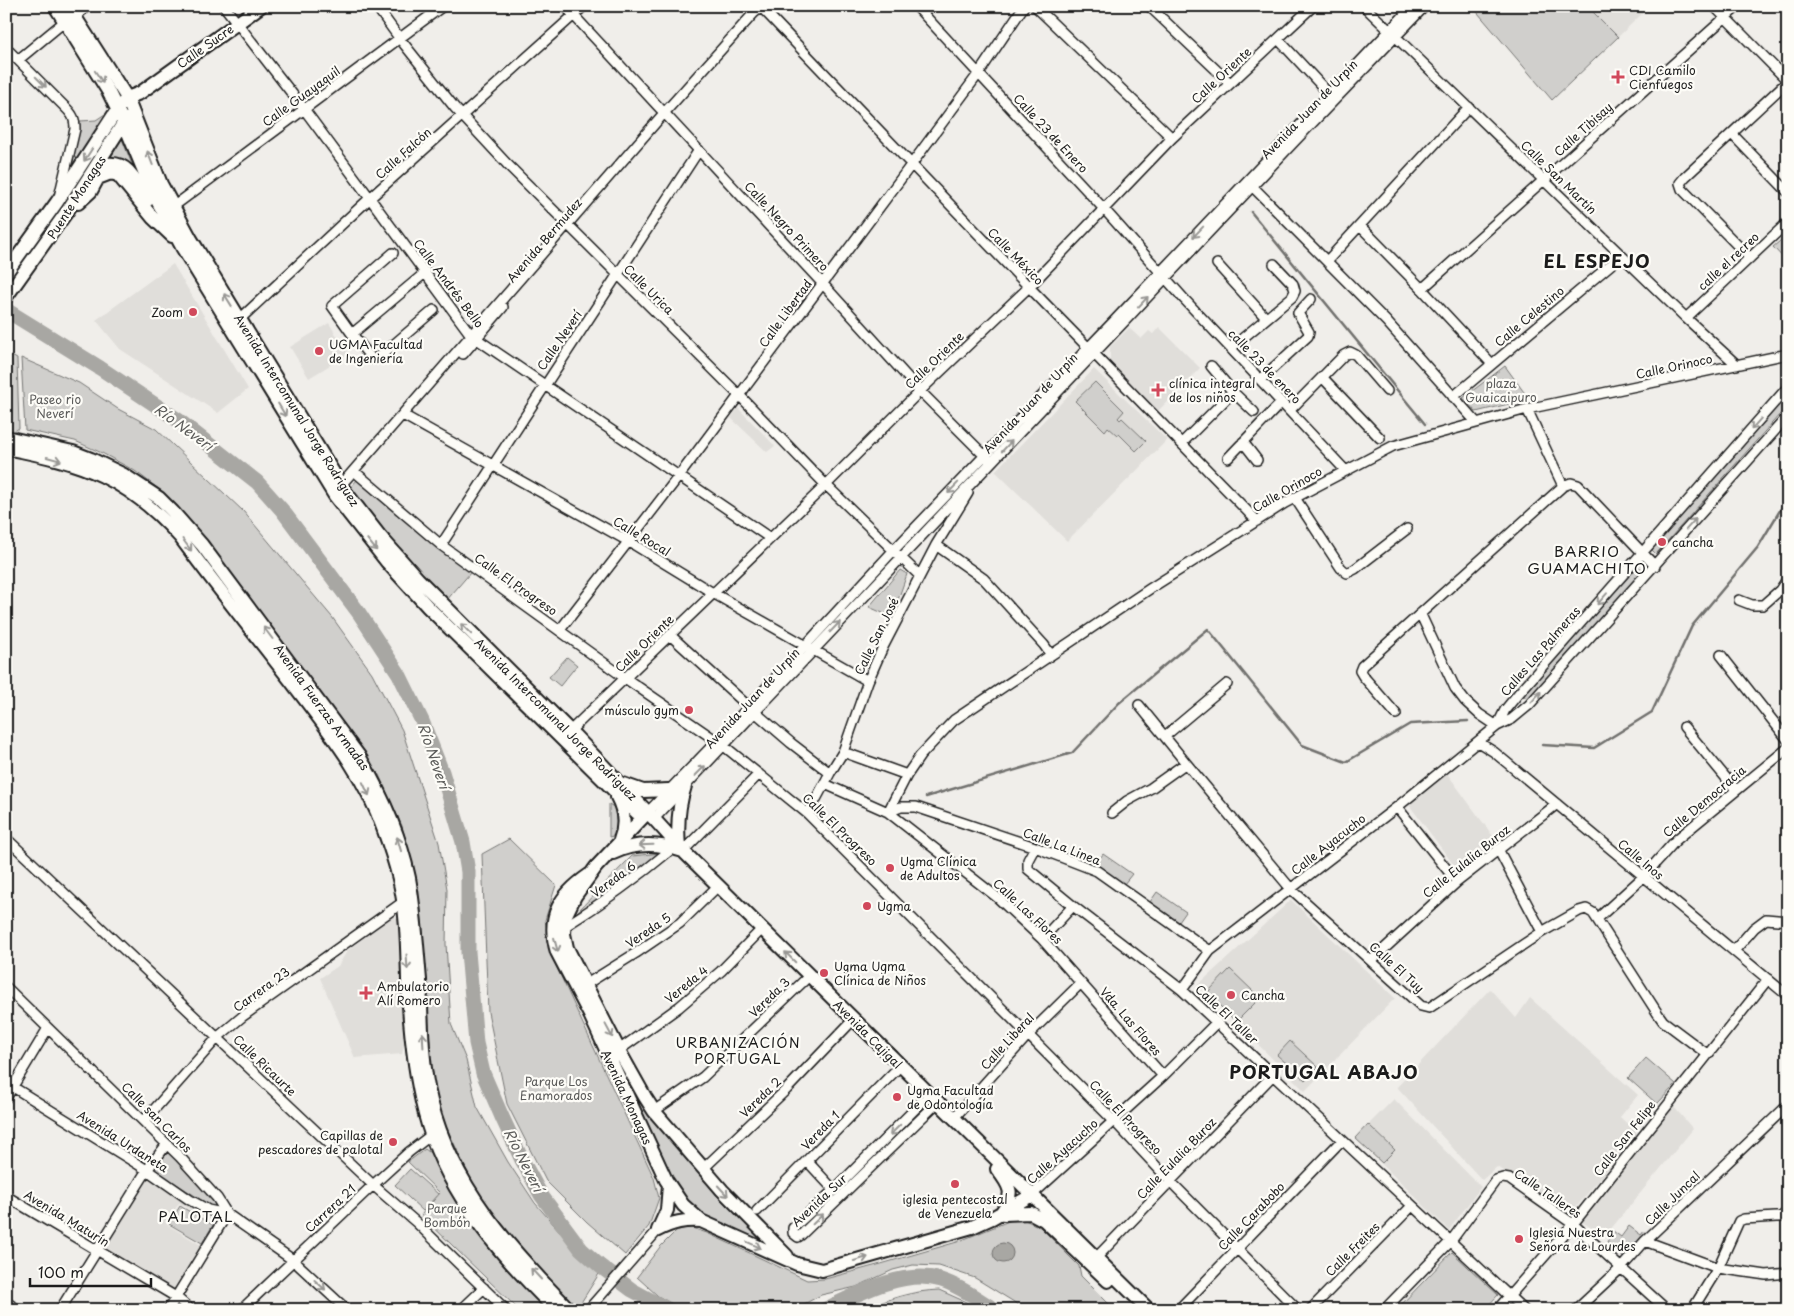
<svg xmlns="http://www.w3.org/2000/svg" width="1794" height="1316" font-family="'Playpen Sans',sans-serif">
	<rect width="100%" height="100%" fill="#f0eeea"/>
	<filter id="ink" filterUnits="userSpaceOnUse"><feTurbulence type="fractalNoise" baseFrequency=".02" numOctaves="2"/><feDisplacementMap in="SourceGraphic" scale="10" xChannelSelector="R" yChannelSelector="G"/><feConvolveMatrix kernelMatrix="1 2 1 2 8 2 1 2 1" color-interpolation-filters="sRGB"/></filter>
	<g filter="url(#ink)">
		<path fill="#e0deda" d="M1587,6H1650L1618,37Z
			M173,264L248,389L218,413L120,349L96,320Z
			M329,323L348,354L309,378L290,347Z
			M1159,327L1200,368L1158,411L1110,362V347L1129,328L1141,339L1149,331L1153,334Z
			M1094,369L1167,440L1067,541L995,471Z
			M738,408L775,446L767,452L731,418Z
			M1446,772L1498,843L1459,872L1407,802Z
			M1291,900L1395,998L1305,1091L1198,985Z
			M392,916L402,920L408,1026L402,1054L355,1058L320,978L338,966L347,951Z
			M1490,989L1516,1018L1530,998L1638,1095L1620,1117L1637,1133L1569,1216L1497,1167L1482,1180L1397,1087Z
			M1394,1099L1481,1187L1449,1230L1355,1138Z
			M1673,1106L1693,1129L1605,1236L1582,1222Z
			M148,1178L216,1220L215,1224L179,1203L166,1224L201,1245L173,1289L105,1247Z"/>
		<path fill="#d0cfcc" stroke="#767674" d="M1472,6H1587L1618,37L1552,100Z
			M105,114L71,172L80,121L96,120Z
			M122,139L135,172L111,157Z
			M1788,234V263L1773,247Z
			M6,353L17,359L19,428L13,432L6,430Z
			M21,358L79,383L118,409L156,429L243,511L332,617L372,673L402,730L439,843L447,889L446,944L451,1024L466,1060L477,1107L508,1162L535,1203L568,1241L602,1269L577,1309L501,1227L478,1194L441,1116L431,1069L427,981L421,909L413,868L402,826L379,775L351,734L262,614L194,525L164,493L135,471L102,453L75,441L25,430Z
			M1505,366L1529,399L1476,412L1463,398Z
			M1095,382L1124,411L1118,418L1120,420L1122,418L1146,441L1136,451L1119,434L1117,435L1108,427L1105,431L1075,401Z
			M1788,393V405L1656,554L1650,548Z
			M357,480L438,547L471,572L446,601L419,574L349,489Z
			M1638,566L1644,571L1529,700L1523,695Z
			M900,570L907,574L892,617L869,607Z
			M567,657L577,665L560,686L549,677Z
			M609,804L615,808L617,830L613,836L609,837Z
			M509,839L556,885L545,920L552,957L654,1178L659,1198L649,1226L625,1255L587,1222L546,1181L507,1104L488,1012L482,854Z
			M662,853L634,877L572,917L632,856Z
			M1103,854L1132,874L1124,884L1096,864Z
			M1157,892L1186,912L1179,922L1150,902Z
			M1230,969L1255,993L1252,996L1257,1001L1236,1022L1207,993Z
			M1290,1041L1318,1067L1305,1080L1277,1055Z
			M1646,1058L1676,1084L1657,1104L1628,1078Z
			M637,1098L658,1126L720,1199L769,1247L701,1216L673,1184L633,1101Z
			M1368,1124L1395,1150L1382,1163L1355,1138Z
			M166,1149L229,1206L223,1214L152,1168Z
			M425,1149L433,1155L550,1310H519L421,1215L440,1193L408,1162Z
			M410,1169L438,1194L423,1211L395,1185Z
			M180,1206L213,1225L202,1243L169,1224Z
			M1014,1219L1025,1220L1040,1227L1079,1266L1081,1276L1115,1310H1024L1014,1302L975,1278L939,1266L913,1265L893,1270L856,1287L821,1295L793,1310H683L658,1296L637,1277L660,1247L676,1231L689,1227L707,1233L807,1280L825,1279L881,1264L957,1242Z
			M1629,1226L1641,1235L1644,1231L1649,1235L1623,1257L1607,1242L1613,1231L1621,1237Z
			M1452,1252L1498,1295L1484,1310H1396Z
			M939,1290L966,1302L977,1310H865C889,1298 913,1291 939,1290Z"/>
		<path fill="#a8a7a3" stroke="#706f6d" d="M993 1253a10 10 0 1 1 20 0a10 10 0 1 1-20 0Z"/>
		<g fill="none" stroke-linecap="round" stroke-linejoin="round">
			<path stroke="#706f6d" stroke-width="2.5" d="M1251,212L1425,424
				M1542,745L1594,748L1652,712L1692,626L1758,547L1788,497
				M926,797L1072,753L1119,703L1208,629L1302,745L1346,762L1410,724L1468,721"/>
			<path stroke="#a8a7a3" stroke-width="15" d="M6,310L100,368L178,420L257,482L282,510L359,613L399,674L422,721L442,772L463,842L468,872V952L476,1043L483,1073L502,1117L522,1160L541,1195L581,1249L600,1266L632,1290L669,1310
				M824,1310C857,1294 905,1268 941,1280C960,1286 979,1300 995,1310"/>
			<g stroke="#1c1c1c" stroke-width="12">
				<path id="street" d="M224,6L304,109L471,335L770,538
					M376,6L400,39L455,108L507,164L743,399L826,485L919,575
					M565,6L822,283L920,391L988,459
					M760,6L1029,287L1257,521
					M916,6L1104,209L1185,300L1346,471
					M1035,6L1172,138
					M1149,6L1230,83
					M1364,6L1686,318L1737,365
					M1714,6L1788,81
					M75,17L87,6
					M1278,39L1333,98
					M6,48L66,108C73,115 75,119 75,129L60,193
					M18,60L64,22
					M1732,134L1788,192
					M1249,183L1386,321L1476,422
					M170,209L443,6
					M1360,226L1422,289L1492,364
					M1750,258L1682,189L1680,183L1685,177L1788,81
					M1327,261L1469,107
					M1217,264L1266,318
					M426,272L352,334L372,359H377L434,310
					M1422,289L1738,6
					M1686,318L1788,222
					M240,319L369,199L584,6
					M352,334L332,306L393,253
					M1231,348L1292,297L1295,291L1293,284L1274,264
					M463,354L503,307
					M1323,378L1380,438
					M1260,380L1308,336L1309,332L1298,313L1311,299
					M1233,392L1254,412
					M1453,397L1621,256
					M1527,409L1563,486
					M1290,410L1344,355L1350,352L1356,355L1387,391
					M403,415L628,541L713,593L868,681
					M1243,442L1257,460
					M1182,443L1233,392L1211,366
					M1228,458L1277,407
					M354,471L441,545L625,678L724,746L808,814L1114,1121L1171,1182L1298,1310
					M341,485L665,112L754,13L763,6
					M1295,498L1341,568L1347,573L1355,569L1407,529
					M441,545L699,150
					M936,545L984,579L1044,645L1051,655
					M1739,600L1752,605H1763L1780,590L1788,578
					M1421,615L1455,688L1465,701L1479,714L1497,726
					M560,630L679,476L911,165L979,73L1024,6
					M670,635L748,706
					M1721,655L1788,740
					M1139,705L1186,763L1291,889L1421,1006L1429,1008L1542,932L1579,911L1586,909L1593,913L1658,1014L1663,1021L1707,1054
					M755,712L791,743L830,773
					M1396,714L1363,676L1360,671L1362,666L1563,486L1571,483L1578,485L1655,566
					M1497,726L1505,710L1518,694L1788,387
					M1684,727L1736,790
					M570,731L826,485L920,391L1029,287L1172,138L1313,6
					M1165,736L1227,684
					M1478,742L1494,752L1788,996
					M843,752L907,775
					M825,784L888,812L998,898L1042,939L1163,1076
					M1397,807L1457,882
					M648,812L717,741L893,551L1114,321L1413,6
					M888,812L907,775L920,756L954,720L1151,588L1285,503L1393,446L1527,409L1788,354
					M888,812L901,807H916L1035,847L1097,871L1210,951
					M1112,813L1127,801L1151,788L1186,763
					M808,814L830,773L843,752L868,681L882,649L936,545L968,493
					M654,819L1295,141L1425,6
					M6,838L373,1185L417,1223L506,1310
					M1035,847L1028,860V869L1073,906L1182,990L1524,1310
					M1498,849L1542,932
					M683,851L759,774
					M1597,919L1643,877L1676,840L1788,748
					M564,927C604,902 637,878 673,848
					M1042,939L1073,906
					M1734,951L1754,928L1766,919L1788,921
					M1372,960L1457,882L1557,804
					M585,985L636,953L680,923L718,886
					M6,987L180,1157L217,1198L227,1214L293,1260L347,1310
					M1182,990L1210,951L1397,807L1497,726L1512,719L1529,705L1788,416
					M619,1050L679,1007L721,971L762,929
					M6,1085L13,1087L147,1170L190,1200L208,1210L227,1214L168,1310
					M929,1095L834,1190L793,1228V1233L798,1237L801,1235L937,1103
					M6,1098L48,1028
					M654,1111L703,1077L809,976
					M953,1119L1028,1035L1081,983
					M144,1121L218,1037L243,1016L406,900
					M807,1161L834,1190
					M703,1169L787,1089L853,1020
					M1032,1195L1163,1076L1217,1022
					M6,1196L176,1297L191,1310
					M757,1211L900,1066
					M1645,1241L1718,1268L1766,1275L1788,1273
					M1096,1258L1273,1075
					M6,1302L19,1310
					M60,1310L147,1170L167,1144
					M241,1310L373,1185L409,1152L435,1132
					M461,1310L484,1288
					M588,1310L658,1230
					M1178,1310L1342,1140
					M1310,1310L1412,1206
					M1384,1310L1451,1241L1496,1180L1503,1178L1509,1179L1573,1224L1667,1310
					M1497,1310L1573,1224L1768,979
					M1576,1310L1621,1268L1645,1241L1788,1105
					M1692,1310L1718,1268L1739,1221L1744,1219L1776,1217H1781L1788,1211"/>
			</g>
			<g stroke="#1c1c1c" stroke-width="16">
				<path id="secondary" d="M55,6L108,91L124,123L153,193L182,247L335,496L387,562L428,607L637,813
					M68,6L127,98L161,184L191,239L344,490L379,535L418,579L575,736L654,819L683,851L1149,1310
					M97,166C116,160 127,165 137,183C141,189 142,196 147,201
					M78,203L91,191L98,178L111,173L118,175L153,218L172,236
					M6,273L57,202L117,110L127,98L140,93L261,6
					M6,297L68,210L126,119
					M6,437L73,452L91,459L124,475L159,498L173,512L202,545L359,756C381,793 400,835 409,878C415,911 417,947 420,980C422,1020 421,1062 431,1101C452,1186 510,1249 570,1310
					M6,448C83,463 127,477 180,537C217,587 256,636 294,685C328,730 364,774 383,828C389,844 395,862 399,879C410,924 406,974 410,1020C413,1055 418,1092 428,1125C450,1198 503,1258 556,1310
					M623,784L643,791L669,790
					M617,797C624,810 626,825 620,840
					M648,812L596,867L575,896L565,917L564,934L567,948L622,1056L645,1097L654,1111L722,1190L787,1256
					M679,847C677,825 678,807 685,786
					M613,853C636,842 659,843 683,851
					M589,875C560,895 546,916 557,952L590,1015L666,1180L683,1205L701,1221L797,1264L822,1270L972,1227L992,1218L1032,1195
					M997,1169C1011,1187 1015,1194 1001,1213
					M1004,1214L1031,1213L1044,1220L1108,1281
					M658,1230L667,1210L669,1185
					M658,1230C673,1222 684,1220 701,1221"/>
			</g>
			<use href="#street" stroke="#fdfcf7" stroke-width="9"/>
			<use href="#secondary" stroke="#fdfcf7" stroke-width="12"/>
		</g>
		<defs><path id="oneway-shaft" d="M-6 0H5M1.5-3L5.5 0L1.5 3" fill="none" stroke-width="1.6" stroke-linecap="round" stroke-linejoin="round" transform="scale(1.25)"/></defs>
		<g stroke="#989794">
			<use href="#oneway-shaft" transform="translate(99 77) rotate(56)"/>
			<use href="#oneway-shaft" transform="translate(41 82) rotate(45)"/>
			<use href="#oneway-shaft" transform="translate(88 155) rotate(123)"/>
			<use href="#oneway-shaft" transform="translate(150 158) rotate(-111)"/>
			<use href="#oneway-shaft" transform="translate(1198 232) rotate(134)"/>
			<use href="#oneway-shaft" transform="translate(228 300) rotate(-122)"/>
			<use href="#oneway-shaft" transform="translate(1143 302) rotate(-47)"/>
			<use href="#oneway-shaft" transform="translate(282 410) rotate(59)"/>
			<use href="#oneway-shaft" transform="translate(1756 424) rotate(131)"/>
			<use href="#oneway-shaft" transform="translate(1007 446) rotate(-47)"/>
			<use href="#oneway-shaft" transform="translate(54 459) rotate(15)"/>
			<use href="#oneway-shaft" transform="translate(953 488) rotate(134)"/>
			<use href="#oneway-shaft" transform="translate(1691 524) rotate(-48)"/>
			<use href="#oneway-shaft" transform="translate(187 545) rotate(53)"/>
			<use href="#oneway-shaft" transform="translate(372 545) rotate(51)"/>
			<use href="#oneway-shaft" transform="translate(1602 599) rotate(131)"/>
			<use href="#oneway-shaft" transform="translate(835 627) rotate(-46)"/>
			<use href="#oneway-shaft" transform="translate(466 629) rotate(-135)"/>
			<use href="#oneway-shaft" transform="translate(268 633) rotate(-127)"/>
			<use href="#oneway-shaft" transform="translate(1536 697) rotate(-48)"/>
			<use href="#oneway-shaft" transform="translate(700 771) rotate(-45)"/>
			<use href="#oneway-shaft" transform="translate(366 789) rotate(65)"/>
			<use href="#oneway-shaft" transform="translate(399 844) rotate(-106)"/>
			<use href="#oneway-shaft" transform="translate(646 845) rotate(178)"/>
			<use href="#oneway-shaft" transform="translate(556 945) rotate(75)"/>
			<use href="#oneway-shaft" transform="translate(790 957) rotate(-135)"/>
			<use href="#oneway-shaft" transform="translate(407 962) rotate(86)"/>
			<use href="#oneway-shaft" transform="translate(609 1031) rotate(62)"/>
			<use href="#oneway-shaft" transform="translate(423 1040) rotate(-93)"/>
			<use href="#oneway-shaft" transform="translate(895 1130) rotate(135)"/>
			<use href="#oneway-shaft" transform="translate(723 1191) rotate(47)"/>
			<use href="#oneway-shaft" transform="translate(818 1219) rotate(-44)"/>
			<use href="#oneway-shaft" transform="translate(754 1245) rotate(24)"/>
			<use href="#oneway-shaft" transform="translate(861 1259) rotate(-16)"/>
			<use href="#oneway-shaft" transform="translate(536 1274) rotate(-133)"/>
			<use href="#oneway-shaft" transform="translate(320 1285) rotate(42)"/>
		</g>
	</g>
	<g fill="#d1495b" stroke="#fdfcf7" stroke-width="2">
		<path d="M1615.5 69.5h5v5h5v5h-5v5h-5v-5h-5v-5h5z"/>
		<circle cx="193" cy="312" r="5"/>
		<circle cx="319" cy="351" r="5"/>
		<path d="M1155.5 382.5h5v5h5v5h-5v5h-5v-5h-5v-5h5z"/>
		<circle cx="1662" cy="542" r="5"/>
		<circle cx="689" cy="710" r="5"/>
		<circle cx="890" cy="868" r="5"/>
		<circle cx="867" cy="906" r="5"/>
		<circle cx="824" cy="973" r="5"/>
		<path d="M363.5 985.5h5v5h5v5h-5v5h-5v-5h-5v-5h5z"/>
		<circle cx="1231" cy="995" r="5"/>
		<circle cx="897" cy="1097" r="5"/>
		<circle cx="393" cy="1142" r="5"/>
		<circle cx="955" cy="1184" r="5"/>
		<circle cx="1519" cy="1239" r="5"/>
	</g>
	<g text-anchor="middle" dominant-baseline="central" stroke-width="4.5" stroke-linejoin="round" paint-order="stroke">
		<g font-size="12" fill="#1c1c1c" stroke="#fdfcf7">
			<text transform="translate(205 46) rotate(-35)">Calle Sucre</text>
			<text transform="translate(1221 75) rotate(-43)">Calle Oriente</text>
			<text transform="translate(301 96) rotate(-36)">Calle Guayaquil</text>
			<text transform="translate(1309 109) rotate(-46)">Avenida Juan de Urpín</text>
			<text transform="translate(1583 129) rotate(-42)">Calle Tibisay</text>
			<text transform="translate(1051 133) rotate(47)">Calle 23 de Enero</text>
			<text transform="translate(403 153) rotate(-42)">Calle Falcón</text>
			<text transform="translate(1559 177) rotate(44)">Calle San Martín</text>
			<text transform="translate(76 197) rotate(-57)">Puente Monagas</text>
			<text transform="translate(787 226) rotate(47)">Calle Negro Primero</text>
			<text transform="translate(544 240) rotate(-49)">Avenida Bermudez</text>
			<text transform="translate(1016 256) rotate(46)">Calle México</text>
			<text transform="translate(1728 261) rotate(-43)">calle el recreo</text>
			<text transform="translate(449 283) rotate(53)">Calle Andrés Bello</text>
			<text transform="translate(649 289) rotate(45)">Calle Urica</text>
			<text transform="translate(785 313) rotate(-54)">Calle Libertad</text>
			<text transform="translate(1529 316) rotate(-40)">Calle Celestino</text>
			<text transform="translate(559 340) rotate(-56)">Calle Neverí</text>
			<text transform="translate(934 360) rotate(-44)">Calle Oriente</text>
			<text transform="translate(1265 366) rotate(46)">calle 23 de enero</text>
			<text transform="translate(1674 366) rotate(-12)">Calle Orinoco</text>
			<text transform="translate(1030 403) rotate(-47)">Avenida Juan de Urpín</text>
			<text transform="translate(297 410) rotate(58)">Avenida Intercomunal Jorge Rodriguez</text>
			<text transform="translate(1287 489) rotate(-30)">Calle Orinoco</text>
			<text transform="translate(642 536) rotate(31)">Calle Rocal</text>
			<text transform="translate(516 584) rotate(35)">Calle El Progreso</text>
			<text transform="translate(876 636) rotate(-64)">Calle San José</text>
			<text transform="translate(644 643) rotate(-44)">Calle Oriente</text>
			<text transform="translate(1540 651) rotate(-49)">Calles Las Palmeras</text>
			<text transform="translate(752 698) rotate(-47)">Avenida Juan de Urpín</text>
			<text transform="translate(322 707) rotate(54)">Avenida Fuerzas Armadas</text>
			<text transform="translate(556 719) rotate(45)">Avenida Intercomunal Jorge Rodriguez</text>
			<text transform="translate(1704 801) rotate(-40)">Calle Democracia</text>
			<text transform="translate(840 829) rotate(44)">Calle El Progreso</text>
			<text transform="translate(1328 844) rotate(-38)">Calle Ayacucho</text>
			<text transform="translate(1062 846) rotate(21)">Calle La Linea</text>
			<text transform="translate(1641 859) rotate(40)">Calle Inos</text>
			<text transform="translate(1466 861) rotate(-39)">Calle Eulalia Buroz</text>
			<text transform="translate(613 879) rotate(-36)">Vereda 6</text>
			<text transform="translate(1028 911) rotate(43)">Calle Las Flores</text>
			<text transform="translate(648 930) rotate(-34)">Vereda 5</text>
			<text transform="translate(1397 967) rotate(42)">Calle El Tuy</text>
			<text transform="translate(686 984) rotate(-39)">Vereda 4</text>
			<text transform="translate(261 989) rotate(-36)">Carrera 23</text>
			<text transform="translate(769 997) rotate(-44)">Vereda 3</text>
			<text transform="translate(1227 1014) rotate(43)">Calle El Taller</text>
			<text transform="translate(1131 1021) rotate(49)">Vda. Las Flores</text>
			<text transform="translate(868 1034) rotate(45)">Avenida Cajigal</text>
			<text transform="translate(1007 1041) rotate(-47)">Calle Liberal</text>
			<text transform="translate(265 1065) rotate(44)">Calle Ricaurte</text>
			<text transform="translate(627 1097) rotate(65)">Avenida Monagas</text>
			<text transform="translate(760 1097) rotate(-44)">Vereda 2</text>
			<text transform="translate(157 1117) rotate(45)">Calle san Carlos</text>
			<text transform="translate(1126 1117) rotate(46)">Calle El Progreso</text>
			<text transform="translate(820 1130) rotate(-46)">Vereda 1</text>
			<text transform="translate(1624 1138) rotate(-52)">Calle San Felipe</text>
			<text transform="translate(123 1141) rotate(32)">Avenida Urdaneta</text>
			<text transform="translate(1062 1151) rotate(-42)">Calle Ayacucho</text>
			<text transform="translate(1176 1158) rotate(-46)">Calle Eulalia Buroz</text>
			<text transform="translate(1548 1193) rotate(34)">Calle Talleres</text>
			<text transform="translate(1672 1198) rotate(-44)">Calle Juncal</text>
			<text transform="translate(819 1200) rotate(-43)">Avenida Sur</text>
			<text transform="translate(330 1208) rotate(-43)">Carrera 21</text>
			<text transform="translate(1251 1216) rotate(-46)">Calle Carabobo</text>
			<text transform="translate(67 1218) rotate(31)">Avenida Maturín</text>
			<text transform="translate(1352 1249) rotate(-45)">Calle Freites</text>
		</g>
		<g font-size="12" fill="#1c1c1c" stroke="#fdfcf7" text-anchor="start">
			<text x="1629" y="70">CDI Camilo<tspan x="1629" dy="14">Cienfuegos</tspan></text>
			<text x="183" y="312" text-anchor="end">Zoom</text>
			<text x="329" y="344">UGMA Facultad<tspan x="329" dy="14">de Ingeniería</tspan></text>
			<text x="1169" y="383">clínica integral<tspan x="1169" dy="14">de los niños</tspan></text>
			<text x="1672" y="542">cancha</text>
			<text x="679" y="710" text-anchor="end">músculo gym</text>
			<text x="900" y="861">Ugma Clínica<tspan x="900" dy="14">de Adultos</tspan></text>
			<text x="877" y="906">Ugma</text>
			<text x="834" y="966">Ugma Ugma<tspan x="834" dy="14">Clínica de Niños</tspan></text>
			<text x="377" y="986">Ambulatorio<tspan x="377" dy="14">Alí Romero</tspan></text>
			<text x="1241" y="995">Cancha</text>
			<text x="907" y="1090">Ugma Facultad<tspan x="907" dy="14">de Odontología</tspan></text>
			<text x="383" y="1135" text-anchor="end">Capillas de<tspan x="383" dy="14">pescadores de palotal</tspan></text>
			<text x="955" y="1199" text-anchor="middle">iglesia pentecostal<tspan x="955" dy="14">de Venezuela</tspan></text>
			<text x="1529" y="1232">Iglesia Nuestra<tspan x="1529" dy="14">Señora de Lourdes</tspan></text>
		</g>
		<g font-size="12" fill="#5b5b5a" stroke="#fdfcf7">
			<text x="1501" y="383">plaza<tspan x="1501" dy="14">Guaicaipuro</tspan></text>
			<text x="55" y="399">Paseo rio<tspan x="55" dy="14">Neverí</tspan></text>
			<text x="556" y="1081">Parque Los<tspan x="556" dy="14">Enamorados</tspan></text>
			<text x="447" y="1208">Parque<tspan x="447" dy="14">Bombón</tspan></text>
		</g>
		<g font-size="14" font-style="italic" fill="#5b5b59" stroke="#fdfcf7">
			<text transform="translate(184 427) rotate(36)">Río Neverí</text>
			<text transform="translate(434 756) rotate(71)">Río Neverí</text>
			<text transform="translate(524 1160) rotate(63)">Río Neverí</text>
		</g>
		<g font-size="14" letter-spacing="1" fill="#1c1c1c" stroke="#fdfcf7">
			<text x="738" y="1042">URBANIZACIÓN<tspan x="738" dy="16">PORTUGAL</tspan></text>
		</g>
		<g font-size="15" letter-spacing="1" fill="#1c1c1c" stroke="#fdfcf7">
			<text x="1587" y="550">BARRIO<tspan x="1587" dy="17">GUAMACHITO</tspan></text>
			<text x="196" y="1215">PALOTAL</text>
		</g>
		<g font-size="18" font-weight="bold" letter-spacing="1" fill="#1c1c1c" stroke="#fdfcf7">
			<text x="1597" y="260">EL ESPEJO</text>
			<text x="1324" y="1071">PORTUGAL ABAJO</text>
		</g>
	</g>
	<rect width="1794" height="1316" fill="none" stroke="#fdfcf7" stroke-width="25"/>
	<rect x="12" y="12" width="1769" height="1291" fill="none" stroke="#1c1c1c" stroke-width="2" filter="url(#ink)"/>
	<path d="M30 1278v8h121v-8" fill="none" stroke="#1c1c1c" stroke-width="2.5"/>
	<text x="38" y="1278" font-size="15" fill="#1c1c1c" stroke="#fdfcf7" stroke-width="4" paint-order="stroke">100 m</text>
</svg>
